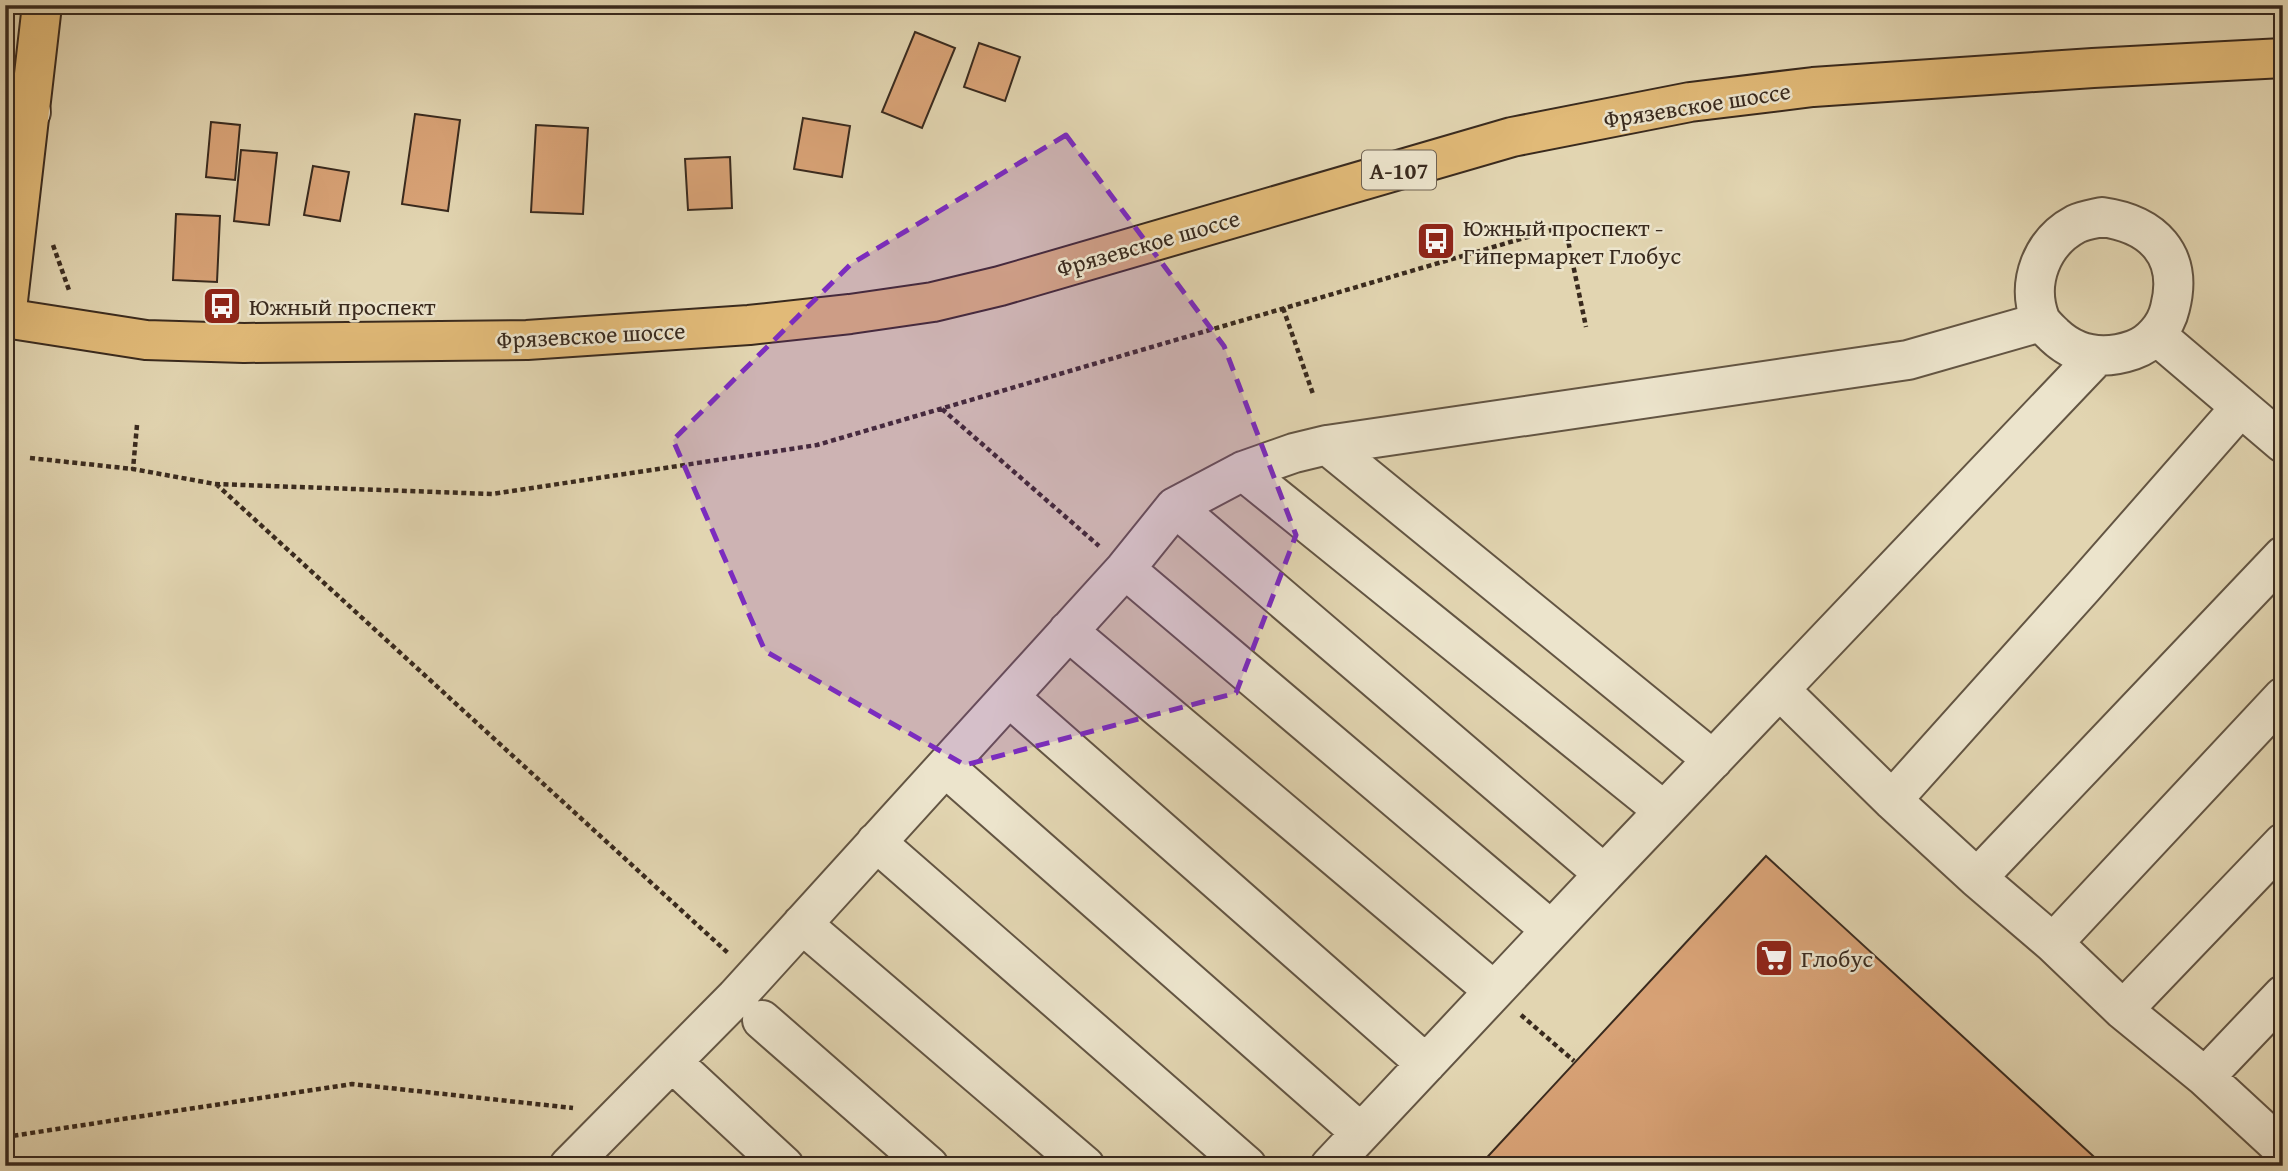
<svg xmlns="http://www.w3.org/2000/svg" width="2288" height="1171" font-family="'Gentium Book Plus',serif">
	<rect width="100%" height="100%" fill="#e2d5b1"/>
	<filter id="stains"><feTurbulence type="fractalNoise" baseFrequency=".00286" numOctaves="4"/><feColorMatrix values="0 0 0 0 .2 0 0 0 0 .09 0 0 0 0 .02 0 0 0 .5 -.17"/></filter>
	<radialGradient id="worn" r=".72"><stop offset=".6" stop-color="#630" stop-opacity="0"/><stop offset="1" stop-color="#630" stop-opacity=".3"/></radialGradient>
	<path fill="#d9a377" stroke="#392a1e" stroke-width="2" d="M915,32L955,48L922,128L882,112Z
		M979,43L1020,57L1005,101L964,87Z
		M415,114L460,120L448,211L402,204Z
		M803,118L850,126L842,177L794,169Z
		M211,122L240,125L235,180L206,177Z
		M536,125L588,128L583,214L531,212Z
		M241,150L277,153L269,225L234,221Z
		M730,157L732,208L688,210L685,159Z
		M313,166L349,172L340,221L304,215Z
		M176,214L220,216L217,282L173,280Z
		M1766,856L2104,1166H1479Z"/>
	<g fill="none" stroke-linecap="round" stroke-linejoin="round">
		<g stroke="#635543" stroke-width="42">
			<path id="minor" d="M5,108L31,112
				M2102,217C2152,224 2184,254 2170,308C2166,326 2151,344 2133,350C2104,360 2077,357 2054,335C2050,331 2043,325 2040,319C2026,282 2042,242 2076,224C2084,220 2093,219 2102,217Z
				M2156,335L2283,443
				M1327,445L1713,760
				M1243,471L1664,811
				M1175,507L1604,874L1330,1166
				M1125,569L1551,930
				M1068,631L1494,991
				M1780,690L1892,800L1977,878L2053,943L2123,1010L2205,1077L2283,1149
				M1009,697L1426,1064
				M945,767L1361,1133
				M1892,800L2083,587L2240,408
				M876,842L1247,1166
				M1604,874L2096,357
				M1977,878L2283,556
				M802,924L1085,1166
				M2053,943L2283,697
				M2123,1010L2283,843
				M762,1020L929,1166
				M672,1062L784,1166
				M2205,1077L2283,995
				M569,1166L736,997L1125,569L1175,507L1243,471L1294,453L1327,445L1908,360L2041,322"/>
		</g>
		<g stroke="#392a1e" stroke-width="42">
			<path id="major" d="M6,318L42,5"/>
		</g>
		<g stroke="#392a1e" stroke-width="42">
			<path id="highway" d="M5,318L146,340L244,343L527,340L749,325L850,314L933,302L1000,286L1512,137L1690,102L1813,87L2093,68L2283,58"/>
		</g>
		<path stroke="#392a1e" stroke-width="4.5" stroke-dasharray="5 3.5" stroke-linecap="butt" d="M53,245L70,293
			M1283,308L1313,394
			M942,409L1099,546
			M137,425L133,469L215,484L492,494L817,445L1565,226L1586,327
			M30,458L133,469
			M216,484L728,953
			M1521,1015L1574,1061
			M5,1137L352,1084L573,1108"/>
		<use href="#minor" stroke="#ece4cc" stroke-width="38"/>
		<use href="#major" stroke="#e1ba78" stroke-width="38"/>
		<use href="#highway" stroke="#e1ba78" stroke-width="38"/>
	</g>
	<path fill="#7b2cbf" fill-opacity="0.2" stroke="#7b2cbf" stroke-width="5" stroke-dasharray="14 9" stroke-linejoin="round" d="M1066,135L1224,346L1296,535L1236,693L965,765L765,651L673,440L851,264Z"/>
	<defs>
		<g id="bus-square" transform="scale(2.0125)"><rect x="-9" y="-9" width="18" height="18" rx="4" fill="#8f2418" stroke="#ece4cc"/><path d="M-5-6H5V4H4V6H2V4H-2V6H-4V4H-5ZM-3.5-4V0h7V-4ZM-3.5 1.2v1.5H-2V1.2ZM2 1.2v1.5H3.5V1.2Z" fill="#fff"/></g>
		<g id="supermarket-square" transform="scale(2.0125)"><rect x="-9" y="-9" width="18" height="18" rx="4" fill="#8f2418" stroke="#ece4cc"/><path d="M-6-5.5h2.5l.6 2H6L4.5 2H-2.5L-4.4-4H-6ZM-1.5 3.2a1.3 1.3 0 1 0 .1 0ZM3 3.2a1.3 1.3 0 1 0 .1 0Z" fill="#fff"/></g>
	</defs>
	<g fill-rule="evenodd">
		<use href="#bus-square" x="1436" y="241"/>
		<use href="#bus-square" x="222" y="306"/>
		<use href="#supermarket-square" x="1774" y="958"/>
	</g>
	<g text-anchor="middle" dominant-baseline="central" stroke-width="5" stroke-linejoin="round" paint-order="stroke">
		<rect fill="#ece4cc" stroke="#6f6252" stroke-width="2" x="1362" y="150.5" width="74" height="39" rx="5"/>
		<g font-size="23" font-weight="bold" fill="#392a1e">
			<text x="1399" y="170">А-107</text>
		</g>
		<g font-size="24" fill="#392a1e" stroke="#ece4cc">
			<text transform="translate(1697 105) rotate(-9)">Фрязевское шоссе</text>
			<text transform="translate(1148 243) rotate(-16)">Фрязевское шоссе</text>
			<text transform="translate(591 335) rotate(-3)">Фрязевское шоссе</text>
		</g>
		<g font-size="24" fill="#392a1e" stroke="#ece4cc" text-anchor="start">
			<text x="1463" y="227">Южный проспект -<tspan x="1463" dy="28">Гипермаркет Глобус</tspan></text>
			<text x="249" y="306">Южный проспект</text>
			<text x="1801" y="958">Глобус</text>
		</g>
	</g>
	<rect width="2288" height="1171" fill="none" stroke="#e2d5b1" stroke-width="28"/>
	<rect x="7" y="7" width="2274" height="1157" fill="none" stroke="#392a1e" stroke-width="3.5"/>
	<rect x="14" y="14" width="2260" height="1143" fill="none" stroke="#392a1e" stroke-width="2"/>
	<rect width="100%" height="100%" filter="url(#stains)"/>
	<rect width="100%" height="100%" fill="url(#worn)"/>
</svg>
